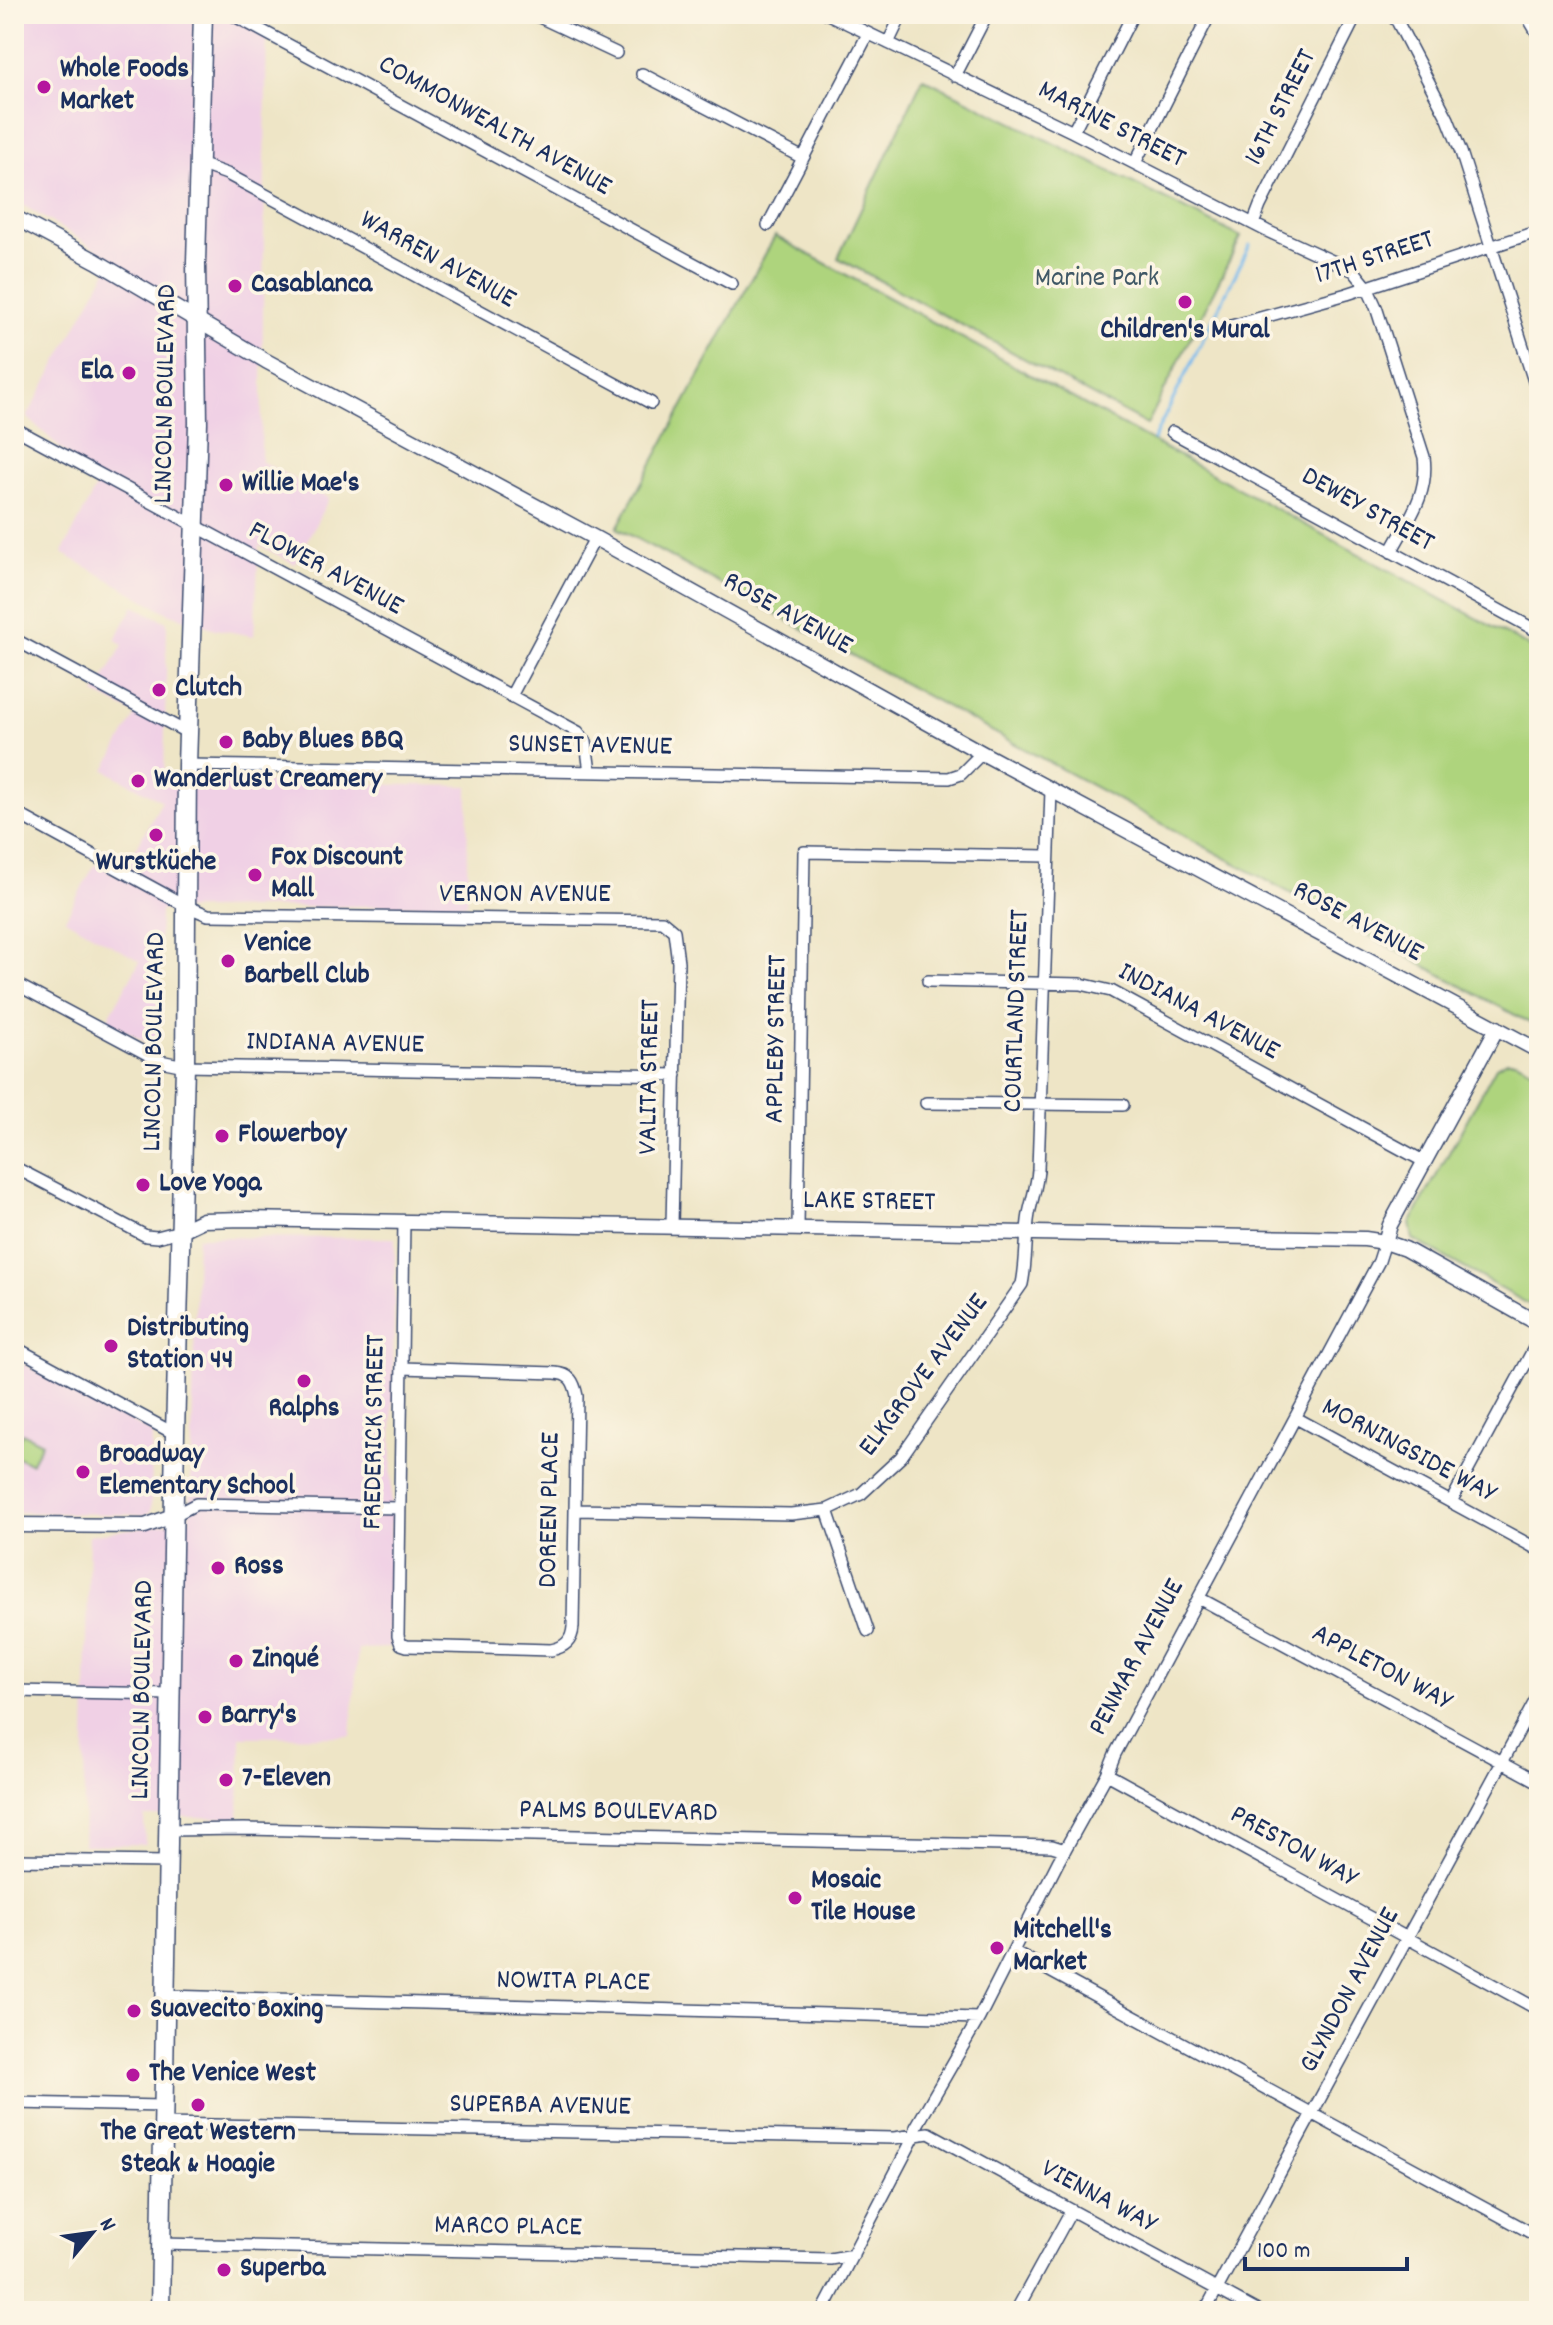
<svg xmlns="http://www.w3.org/2000/svg" width="1553" height="2325" font-family="Dekko,sans-serif">
	<rect width="100%" height="100%" fill="#fcf5e5"/>
	<filter id="ink" filterUnits="userSpaceOnUse"><feTurbulence type="fractalNoise" baseFrequency=".0125" numOctaves="2"/><feDisplacementMap in="SourceGraphic" scale="16" xChannelSelector="R" yChannelSelector="G"/><feConvolveMatrix kernelMatrix="1 2 1 2 8 2 1 2 1" color-interpolation-filters="sRGB"/></filter>
	<filter id="wash" filterUnits="userSpaceOnUse"><feTurbulence type="fractalNoise" baseFrequency=".006" numOctaves="4" result="noise"/><feDisplacementMap in="SourceGraphic" scale="32" xChannelSelector="R" yChannelSelector="G"/><feGaussianBlur stdDeviation="1.8" result="paint"/><feColorMatrix in="noise" values="0 0 0 0 0 0 0 0 0 0 0 0 0 0 0 0 0 1.4 0 .05"/><feComposite in="paint" operator="in"/></filter>
	<g filter="url(#wash)">
		<rect width="100%" height="100%" fill="#eee5c6"/>
		<path fill="#f0d0e5" d="M14,14H267L261,461L329,498L295,564L259,545L254,636L215,629L168,613L62,553L98,483L27,417L113,259L14,200Z
			M134,606L167,622L164,781L468,786L467,904L160,910L157,1043L151,1045L107,1020L140,961L65,919L95,864L120,877L162,801L105,770L136,714L95,694L123,645L115,639Z
			M197,1237L395,1238L389,1648L358,1649L351,1736L241,1737L239,1818L144,1816L145,1844L83,1845L89,1535L190,1520Z
			M14,1359L152,1433L151,1511L145,1515L14,1512Z"/>
		<path fill="#aed47d" stroke="#64826e" stroke-width="2" d="M923,78L1241,237L1147,425L838,258Z
			M775,236L1539,652V1028L617,528Z
			M1507,1061H1516L1539,1073V1310L1413,1239L1410,1224L1496,1067Z
			M22,1433L42,1443L31,1464L14,1455V1449Z"/>
		<g fill="none" stroke-linecap="round" stroke-linejoin="round">
			<path stroke="#77baed" stroke-width="3" d="M1153,440L1250,245"/>
		</g>
	</g>
	<g filter="url(#ink)">
		<g fill="none" stroke-linecap="round" stroke-linejoin="round">
			<g stroke="#3b4a6e" stroke-width="14">
				<path id="minor" d="M231,14L732,284
					M533,14L616,53
					M828,14L1073,132L1267,231L1354,271L1367,287L1376,307L1424,457C1429,495 1408,520 1391,552
					M1389,14L1397,21L1448,119L1461,152L1539,397
					M1526,14L1539,36
					M888,43L902,14
					M642,74L803,158
					M955,76L987,14
					M1073,132L1133,14
					M1135,163L1210,14
					M199,164L227,174L651,403
					M1253,224L1260,206L1357,14
					M768,225L868,34
					M1224,328L1347,294L1539,231
					M14,428L578,732L586,742L590,772
					M1172,432L1539,632
					M14,639L188,733
					M511,696L595,538
					M187,765L949,778L961,774L982,753
					M14,812L186,906L208,915L662,921L674,931L678,962L672,1225
					M928,981L1081,984L1111,991L1425,1162
					M14,983L160,1061L185,1066L676,1075
					M926,1103L1123,1105
					M14,1167L146,1236L157,1237L180,1231
					M798,1227L804,852L1047,856
					M14,1347L175,1434
					M402,1368L555,1373C570,1374 574,1381 577,1396L573,1627C572,1641 565,1647 551,1650L407,1646L401,1644L398,1636L404,1221
					M1296,1418L1539,1550
					M1451,1502L1539,1339
					M575,1510L791,1514L827,1510L861,1494L901,1457L1022,1284C1027,1260 1025,1236 1029,1214C1032,1199 1037,1185 1038,1170L1051,790
					M827,1510L868,1631
					M175,1515L196,1504L398,1508
					M1199,1598L1539,1782
					M14,1691L171,1694
					M1107,1774L1539,2010
					M169,1830L244,1829L1052,1846L1065,1850
					M14,1860L167,1862
					M1013,1951L1539,2237
					M166,1996L979,2018
					M14,2103L163,2106
					M163,2124L894,2138L929,2133L1257,2311
					M161,2244L830,2259L853,2255
					M823,2311L915,2135L916,2127L979,2018L1058,1862L1107,1774L1115,1754L1379,1261L1385,1242
					M1016,2311L1071,2211
					M1205,2311L1539,1694"/>
			</g>
			<g stroke="#3b4a6e" stroke-width="17">
				<path id="tertiary" d="M14,217L96,261L266,361L595,538L982,753L1539,1051
					M180,1231L203,1220L245,1219L1365,1239L1385,1242L1405,1249L1539,1324
					M1385,1242L1390,1225L1497,1028
					M14,1525L145,1526L175,1515"/>
			</g>
			<g stroke="#3b4a6e" stroke-width="21">
				<path id="trunk" d="M160,2311L175,1434L185,1066L187,765L198,423L196,262L203,14"/>
			</g>
			<use href="#minor" stroke="#fff" stroke-width="11"/>
			<use href="#tertiary" stroke="#fff" stroke-width="14"/>
			<use href="#trunk" stroke="#fff" stroke-width="18"/>
		</g>
	</g>
	<g fill="#b5179e" stroke="#fcf5e5" stroke-width="3">
		<circle cx="44" cy="87" r="8"/>
		<circle cx="235" cy="286" r="8"/>
		<circle cx="1185" cy="302" r="8"/>
		<circle cx="129" cy="373" r="8"/>
		<circle cx="226" cy="485" r="8"/>
		<circle cx="159" cy="690" r="8"/>
		<circle cx="226" cy="742" r="8"/>
		<circle cx="138" cy="781" r="8"/>
		<circle cx="156" cy="835" r="8"/>
		<circle cx="255" cy="875" r="8"/>
		<circle cx="228" cy="961" r="8"/>
		<circle cx="222" cy="1136" r="8"/>
		<circle cx="143" cy="1185" r="8"/>
		<circle cx="111" cy="1346" r="8"/>
		<circle cx="304" cy="1381" r="8"/>
		<circle cx="83" cy="1472" r="8"/>
		<circle cx="218" cy="1568" r="8"/>
		<circle cx="236" cy="1661" r="8"/>
		<circle cx="205" cy="1717" r="8"/>
		<circle cx="226" cy="1780" r="8"/>
		<circle cx="795" cy="1898" r="8"/>
		<circle cx="997" cy="1948" r="8"/>
		<circle cx="134" cy="2011" r="8"/>
		<circle cx="133" cy="2075" r="8"/>
		<circle cx="198" cy="2105" r="8"/>
		<circle cx="224" cy="2270" r="8"/>
	</g>
	<g text-anchor="middle" dominant-baseline="central" stroke-width="7" stroke-linejoin="round" paint-order="stroke">
		<g font-size="28" font-weight="bold" fill="#1b2f5e" stroke="#fcf5e5" text-anchor="start">
			<text x="60" y="71">Whole Foods<tspan x="60" dy="32">Market</tspan></text>
			<text x="251" y="286">Casablanca</text>
			<text x="1185" y="332" text-anchor="middle">Children's Mural</text>
			<text x="113" y="373" text-anchor="end">Ela</text>
			<text x="242" y="485">Willie Mae's</text>
			<text x="175" y="690">Clutch</text>
			<text x="242" y="742">Baby Blues BBQ</text>
			<text x="154" y="781">Wanderlust Creamery</text>
			<text x="271" y="859">Fox Discount<tspan x="271" dy="32">Mall</tspan></text>
			<text x="156" y="864" text-anchor="middle">Wurstküche</text>
			<text x="244" y="945">Venice<tspan x="244" dy="32">Barbell Club</tspan></text>
			<text x="238" y="1136">Flowerboy</text>
			<text x="159" y="1185">Love Yoga</text>
			<text x="127" y="1330">Distributing<tspan x="127" dy="32">Station 44</tspan></text>
			<text x="304" y="1410" text-anchor="middle">Ralphs</text>
			<text x="99" y="1456">Broadway<tspan x="99" dy="32">Elementary School</tspan></text>
			<text x="234" y="1568">Ross</text>
			<text x="252" y="1661">Zinqué</text>
			<text x="221" y="1717">Barry's</text>
			<text x="242" y="1780">7-Eleven</text>
			<text x="811" y="1882">Mosaic<tspan x="811" dy="32">Tile House</tspan></text>
			<text x="1013" y="1932">Mitchell's<tspan x="1013" dy="32">Market</tspan></text>
			<text x="150" y="2011">Suavecito Boxing</text>
			<text x="149" y="2075">The Venice West</text>
			<text x="198" y="2134" text-anchor="middle">The Great Western<tspan x="198" dy="32">Steak &amp; Hoagie</tspan></text>
			<text x="240" y="2270">Superba</text>
		</g>
		<g font-size="28" fill="#1b2f5e" stroke="#fcf5e5">
			<text transform="translate(1282 108) rotate(-63)">16TH STREET</text>
			<text transform="translate(1111 126) rotate(27)">MARINE STREET</text>
			<text transform="translate(494 127) rotate(29)">COMMONWEALTH AVENUE</text>
			<text transform="translate(1375 259) rotate(-18)">17TH STREET</text>
			<text transform="translate(437 261) rotate(29)">WARREN AVENUE</text>
			<text transform="translate(167 394) rotate(-89)">LINCOLN BOULEVARD</text>
			<text transform="translate(1367 511) rotate(29)">DEWEY STREET</text>
			<text transform="translate(325 570) rotate(28)">FLOWER AVENUE</text>
			<text transform="translate(787 615) rotate(29)">ROSE AVENUE</text>
			<text transform="translate(590 747) rotate(1)">SUNSET AVENUE</text>
			<text x="525" y="896">VERNON AVENUE</text>
			<text transform="translate(1357 923) rotate(28)">ROSE AVENUE</text>
			<text transform="translate(1018 1011) rotate(-88)">COURTLAND STREET</text>
			<text transform="translate(1198 1013) rotate(28)">INDIANA AVENUE</text>
			<text transform="translate(778 1039) rotate(-89)">APPLEBY STREET</text>
			<text transform="translate(156 1042) rotate(-89)">LINCOLN BOULEVARD</text>
			<text transform="translate(335 1045) rotate(1)">INDIANA AVENUE</text>
			<text transform="translate(651 1077) rotate(-89)">VALITA STREET</text>
			<text transform="translate(869 1203) rotate(1)">LAKE STREET</text>
			<text transform="translate(925 1376) rotate(-53)">ELKGROVE AVENUE</text>
			<text transform="translate(376 1432) rotate(-89)">FREDERICK STREET</text>
			<text transform="translate(1408 1452) rotate(28)">MORNINGSIDE WAY</text>
			<text transform="translate(551 1510) rotate(-89)">DOREEN PLACE</text>
			<text transform="translate(1138 1658) rotate(-62)">PENMAR AVENUE</text>
			<text transform="translate(1381 1669) rotate(28)">APPLETON WAY</text>
			<text transform="translate(144 1690) rotate(-89)">LINCOLN BOULEVARD</text>
			<text transform="translate(618 1813) rotate(1)">PALMS BOULEVARD</text>
			<text transform="translate(1293 1848) rotate(29)">PRESTON WAY</text>
			<text transform="translate(573 1983) rotate(1)">NOWITA PLACE</text>
			<text transform="translate(1351 1991) rotate(-62)">GLYNDON AVENUE</text>
			<text transform="translate(540 2107) rotate(1)">SUPERBA AVENUE</text>
			<text transform="translate(1098 2198) rotate(28)">VIENNA WAY</text>
			<text transform="translate(508 2228) rotate(1)">MARCO PLACE</text>
		</g>
		<g font-size="28" fill="#405866" stroke="#fcf5e5">
			<text x="1097" y="280">Marine Park</text>
		</g>
	</g>
	<rect width="1553" height="2325" fill="none" stroke="#fcf5e5" stroke-width="48"/>
	<g transform="translate(92 2233) rotate(61)" stroke="#fcf5e5" stroke-width="6" paint-order="stroke">
	<path d="M0-6L14 30L0 20L-14 30Z" fill="#1b2f5e"/>
	<text y="-12" font-size="22" font-weight="bold" text-anchor="middle" fill="#1b2f5e">N</text>
	</g>
	<path d="M1245 2257v12h162v-12" fill="none" stroke="#1b2f5e" stroke-width="4"/>
	<text x="1257" y="2257" font-size="24" fill="#1b2f5e" stroke="#fcf5e5" stroke-width="6" paint-order="stroke">100 m</text>
</svg>
